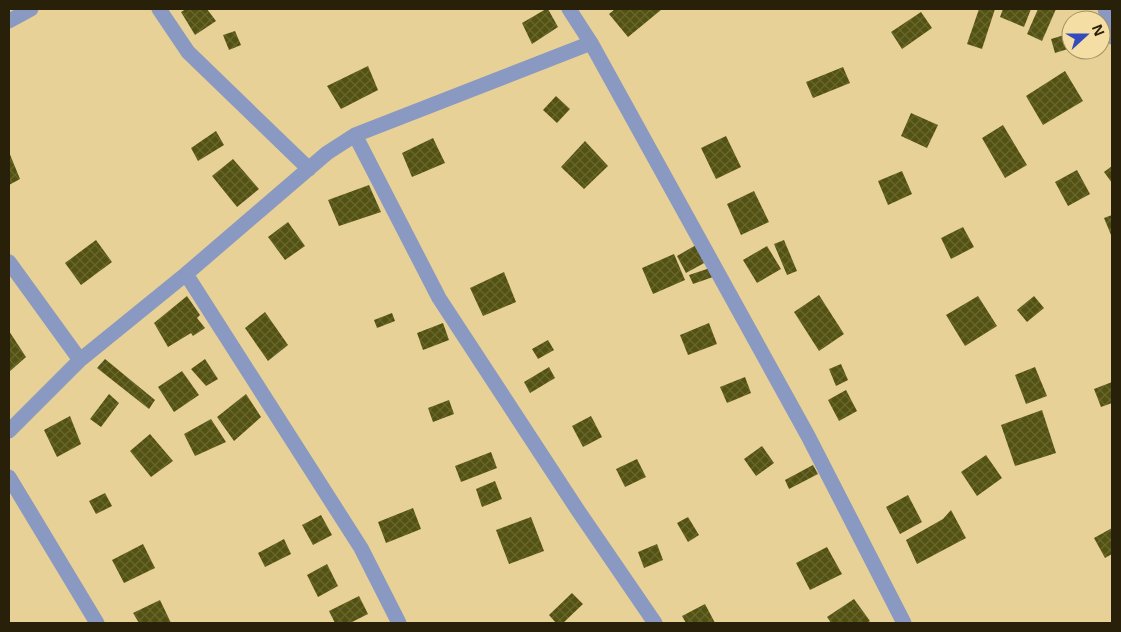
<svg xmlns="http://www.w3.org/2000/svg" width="1121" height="632" font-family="'Noto Sans',sans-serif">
	<defs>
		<pattern id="building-cross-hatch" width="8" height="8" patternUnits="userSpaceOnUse" patternTransform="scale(1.25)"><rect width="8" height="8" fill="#535211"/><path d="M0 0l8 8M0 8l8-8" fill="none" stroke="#686732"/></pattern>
	</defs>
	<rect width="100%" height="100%" fill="#e8d196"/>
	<path fill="url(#building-cross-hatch)" d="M186,9H207L216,21L195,35L181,12Z
		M546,9H548L558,27L532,44L522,23Z
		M615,9H660L661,10L628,37L609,14Z
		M979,9H995L982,49L967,44Z
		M1003,9H1031L1024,27L1000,17Z
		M1038,9H1056L1042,41L1027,34Z
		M921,12L932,28L902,49L891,32Z
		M235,31L241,45L229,50L223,35Z
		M1071,33V48L1055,53L1051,39Z
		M368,66L378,90L341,109L327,86Z
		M843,67L850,83L813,98L806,82Z
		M1065,71L1083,101L1043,125L1026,96Z
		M556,96L570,109L557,123L543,110Z
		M911,113L938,125L927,148L901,136Z
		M1003,125L1027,165L1005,178L982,138Z
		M216,131L224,145L198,161L191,148Z
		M726,136L741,167L716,179L701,148Z
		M433,138L445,163L412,177L402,153Z
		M585,141L608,166L584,189L561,167Z
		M9,152L20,179L9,185Z
		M233,159L259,189L237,207L212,176Z
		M1112,166V183L1104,172Z
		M1077,170L1090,194L1068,206L1055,182Z
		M902,171L912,194L888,205L878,181Z
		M369,185L381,212L339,226L328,200Z
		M754,191L769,222L741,235L727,204Z
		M1112,215V234L1111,235L1104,218Z
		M288,222L305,246L285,260L268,237Z
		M963,227L974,247L951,259L941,238Z
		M96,240L112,262L81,285L65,263Z
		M784,240L797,271L787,275L774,244Z
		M696,245L706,262L686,273L677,256Z
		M767,246L781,269L757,283L743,260Z
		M674,254L685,280L653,294L642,268Z
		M710,268L713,277L693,284L689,275Z
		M504,272L516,302L483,316L470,288Z
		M819,295L844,334L819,351L794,312Z
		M187,296L200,315L197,318L205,328L193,336L191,333L168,347L154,323Z
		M978,296L997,326L965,346L946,315Z
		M1034,296L1044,308L1027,322L1017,310Z
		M265,312L288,345L268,361L245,328Z
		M392,313L395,321L377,328L374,320Z
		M443,323L449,340L423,350L417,333Z
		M709,323L717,344L688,355L680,335Z
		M9,331L26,357L9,372Z
		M548,340L554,350L538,359L532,349Z
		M105,359L155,400L149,409L97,368Z
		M205,359L218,379L206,386L191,369Z
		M841,364L848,380L836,386L829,369Z
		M549,367L555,378L530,393L524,382Z
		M1035,367L1047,396L1026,404L1015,375Z
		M182,371L199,395L174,412L158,387Z
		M745,377L751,393L727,403L720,387Z
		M1112,382V403L1101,407L1094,389Z
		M846,390L857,411L839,421L828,400Z
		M109,394L119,403L101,427L90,419Z
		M246,394L261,417L234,441L217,417Z
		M449,400L454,414L433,422L428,408Z
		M1042,410L1056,453L1015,466L1001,425Z
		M70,416L81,444L57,457L44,430Z
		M591,416L602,437L583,447L572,426Z
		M211,419L226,442L195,456L184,434Z
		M150,434L173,461L151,477L130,451Z
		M762,446L774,463L756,476L744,459Z
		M491,452L497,468L461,482L455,466Z
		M986,455L1002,478L977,496L961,472Z
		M637,459L646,477L625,487L616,469Z
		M813,465L818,474L789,489L785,480Z
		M495,481L502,499L482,507L476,489Z
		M105,493L112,506L96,514L89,501Z
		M908,495L922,522L900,534L886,507Z
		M413,508L421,529L386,543L378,522Z
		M951,510L966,538L917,564L906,540L943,519Z
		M321,515L332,535L313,545L302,525Z
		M531,517L544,551L509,564L496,530Z
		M688,517L699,535L688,542L677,523Z
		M1112,528V554L1105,558L1094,538Z
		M284,539L291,554L265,567L258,553Z
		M143,544L155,568L124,583L112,560Z
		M657,544L663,560L644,568L638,552Z
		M827,547L842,574L810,590L796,563Z
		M327,564L338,586L318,597L307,575Z
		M572,593L583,604L563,623H556L549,615Z
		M359,596L368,614L350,623H335L329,611Z
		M854,599L870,621L867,623H831L827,617Z
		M160,600L171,623H139L133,613Z
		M705,604L715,623H686L682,616Z"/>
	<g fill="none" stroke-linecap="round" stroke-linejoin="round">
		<path stroke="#8a99c1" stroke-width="15" d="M159,9L188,52L309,169
			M569,9L591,43L808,436L904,623
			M1105,9L1112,37
			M9,21L31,9
			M355,135L439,298L579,512L655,623
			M9,262L80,360
			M186,274L361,548L399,623
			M9,431L80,360L186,274L327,153L355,135L591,43
			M9,477L97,623"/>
	</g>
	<rect width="1121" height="632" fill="none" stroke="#282008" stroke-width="20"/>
	<g transform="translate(1086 35) rotate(69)"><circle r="24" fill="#f5dea3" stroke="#a39265"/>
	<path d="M0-4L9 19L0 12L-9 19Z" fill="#334bbd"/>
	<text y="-8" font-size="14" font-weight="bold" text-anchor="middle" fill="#282008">N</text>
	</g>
</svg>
